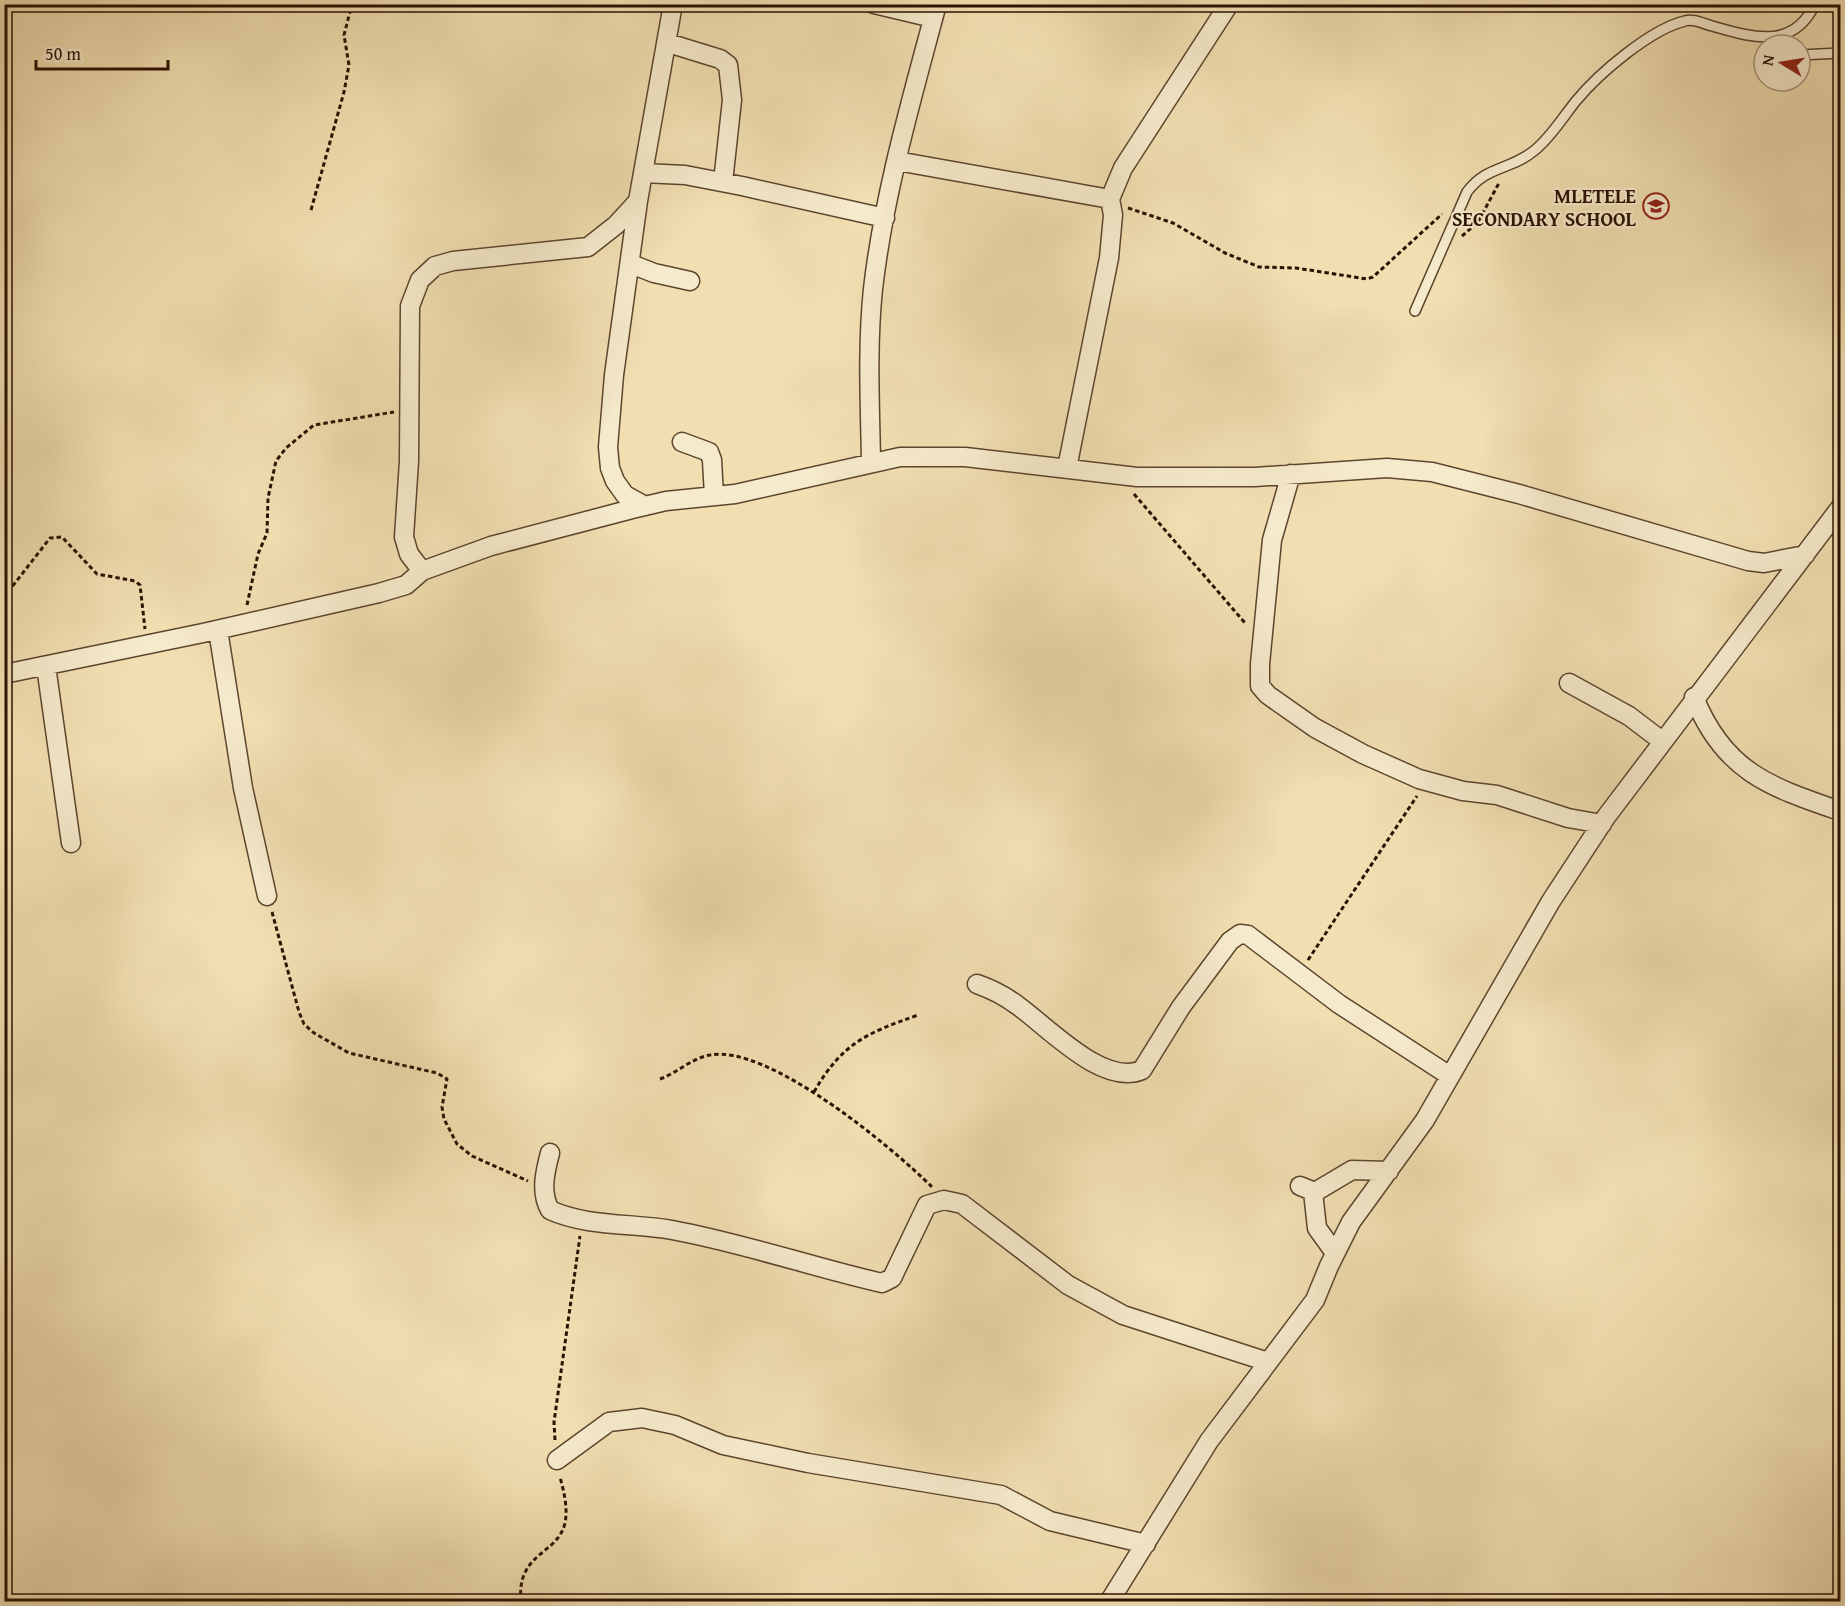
<svg xmlns="http://www.w3.org/2000/svg" width="1845" height="1606" font-family="'Gentium Book Plus',serif">
	<rect width="100%" height="100%" fill="#f1dfb1"/>
	<filter id="stains"><feTurbulence type="fractalNoise" baseFrequency=".00333" numOctaves="4"/><feColorMatrix values="0 0 0 0 .2 0 0 0 0 .09 0 0 0 0 .02 0 0 0 .5 -.17"/></filter>
	<radialGradient id="worn" r=".72"><stop offset=".6" stop-color="#630" stop-opacity="0"/><stop offset="1" stop-color="#630" stop-opacity=".3"/></radialGradient>
	<g fill="none" stroke-linecap="round" stroke-linejoin="round">
		<g stroke="#5c452e" stroke-width="12">
			<path id="lane" d="M1800,55L1840,53
				M1415,311L1467,192C1487,165 1510,171 1535,150C1551,137 1563,117 1576,101C1599,73 1651,29 1685,21C1693,18 1704,24 1712,26C1751,37 1793,51 1815,4"/>
		</g>
		<g stroke="#5c452e" stroke-width="21">
			<path id="street" d="M874,4L933,18
				M668,43L720,59L728,65L732,100L723,182
				M897,161L1110,199
				M643,173L685,175L742,186L885,218
				M631,264L654,273L690,281
				M682,442L709,452L712,460L714,496
				M871,462C870,405 867,346 873,289C884,193 912,98 937,4
				M1067,468L1109,258L1113,215L1110,199L1123,168L1229,4
				M1291,474L1272,540L1260,664V686L1268,695L1315,728L1363,754L1419,779L1463,791L1497,795L1568,818L1602,824
				M645,506L625,495L615,481L610,468L608,447L614,375L638,201L673,4
				M422,571L409,554L404,537L409,461L410,306L420,280L435,266L453,261L588,247L616,225L638,201
				M218,630L243,788L267,896
				M46,666L71,843
				M4,674L203,633L379,593L406,585L422,571L491,546L632,509L666,501L735,494L900,457H965L1137,477H1255L1387,468L1432,472L1519,494L1748,561L1764,563L1805,555
				M1569,683L1629,716L1662,741
				M1694,697C1724,772 1770,787 1840,811
				M977,984C991,989 1005,996 1017,1005C1048,1027 1103,1087 1142,1070L1181,1007L1230,941L1240,934L1248,935L1339,1004L1450,1076
				M550,1153C545,1172 540,1192 550,1210C587,1227 633,1223 672,1230C743,1243 812,1267 882,1283L892,1278L927,1205L944,1200L962,1204L1068,1285L1123,1315L1268,1362
				M1300,1186L1315,1192L1352,1170L1389,1171
				M1313,1192L1317,1228L1335,1253
				M557,1460L609,1422L642,1418L675,1425L723,1445L808,1463L1001,1495L1050,1521L1146,1544
				M1109,1602L1209,1441L1315,1300L1329,1266L1351,1222L1425,1120L1551,901L1606,817L1840,508"/>
		</g>
		<path stroke="#2b1202" stroke-width="3" stroke-dasharray="4.5 3" stroke-linecap="butt" d="M1128,208L1173,223L1225,253L1259,267L1296,268L1367,279L1373,277L1442,214
			M311,210L344,92L349,65L344,35L352,4
			M1462,236L1478,222L1499,183
			M1134,494L1245,623
			M8,592L50,538L62,537L97,574L135,581L140,585L145,629
			M247,605L258,554L267,533L268,498L276,461L286,448L314,425L394,412
			M272,912L299,1012L304,1024L314,1033L349,1053L437,1073L447,1079L442,1107L444,1119L457,1144L472,1156L528,1181
			M1308,960L1417,796
			M660,1079C677,1073 692,1058 710,1055C768,1044 892,1147 932,1187
			M814,1092C842,1043 867,1033 918,1015
			M555,1440L554,1422L580,1236
			M521,1602C516,1552 558,1555 565,1523C568,1508 564,1492 560,1477"/>
		<use href="#lane" stroke="#f6eacc" stroke-width="9"/>
		<use href="#street" stroke="#f6eacc" stroke-width="18"/>
	</g>
	<defs>
		<g id="school-ring" transform="scale(1.35)"><circle r="9.5" fill="#f6eacc" stroke="#8f2418" stroke-width="1.5"/><path d="M0-5L7-2L0 1L-7-2ZM-4 1L0 2.5L4 1V4Q0 6-4 4Z" fill="#8f2418"/></g>
	</defs>
	<g fill-rule="evenodd">
		<use href="#school-ring" x="1656" y="206"/>
	</g>
	<g text-anchor="middle" dominant-baseline="central" stroke-width="4.5" stroke-linejoin="round" paint-order="stroke">
		<g font-size="20" font-weight="bold" fill="#2b1202" stroke="#f6eacc" text-anchor="end">
			<text x="1636" y="195">MLETELE<tspan x="1636" dy="23">SECONDARY SCHOOL</tspan></text>
		</g>
	</g>
	<rect width="1845" height="1606" fill="none" stroke="#f1dfb1" stroke-width="24"/>
	<rect x="6" y="6" width="1833" height="1594" fill="none" stroke="#2b1202" stroke-width="3"/>
	<rect x="12" y="12" width="1821" height="1582" fill="none" stroke="#2b1202" stroke-width="1.5"/>
	<g transform="translate(1782 63) rotate(281)"><circle r="28" fill="#f6eacc" stroke="#a5947b" stroke-width="1.5"/>
	<path d="M0-4.5L10 22L0 15L-10 22Z" fill="#8f2418"/>
	<text y="-9" font-size="16" font-weight="bold" text-anchor="middle" fill="#2b1202">N</text>
	</g>
	<path d="M36 60v9h132v-9" fill="none" stroke="#2b1202" stroke-width="3"/>
	<text x="45" y="60" font-size="18" fill="#2b1202" stroke="#f6eacc" stroke-width="4.5" paint-order="stroke">50 m</text>
	<rect width="100%" height="100%" filter="url(#stains)"/>
	<rect width="100%" height="100%" fill="url(#worn)"/>
</svg>
